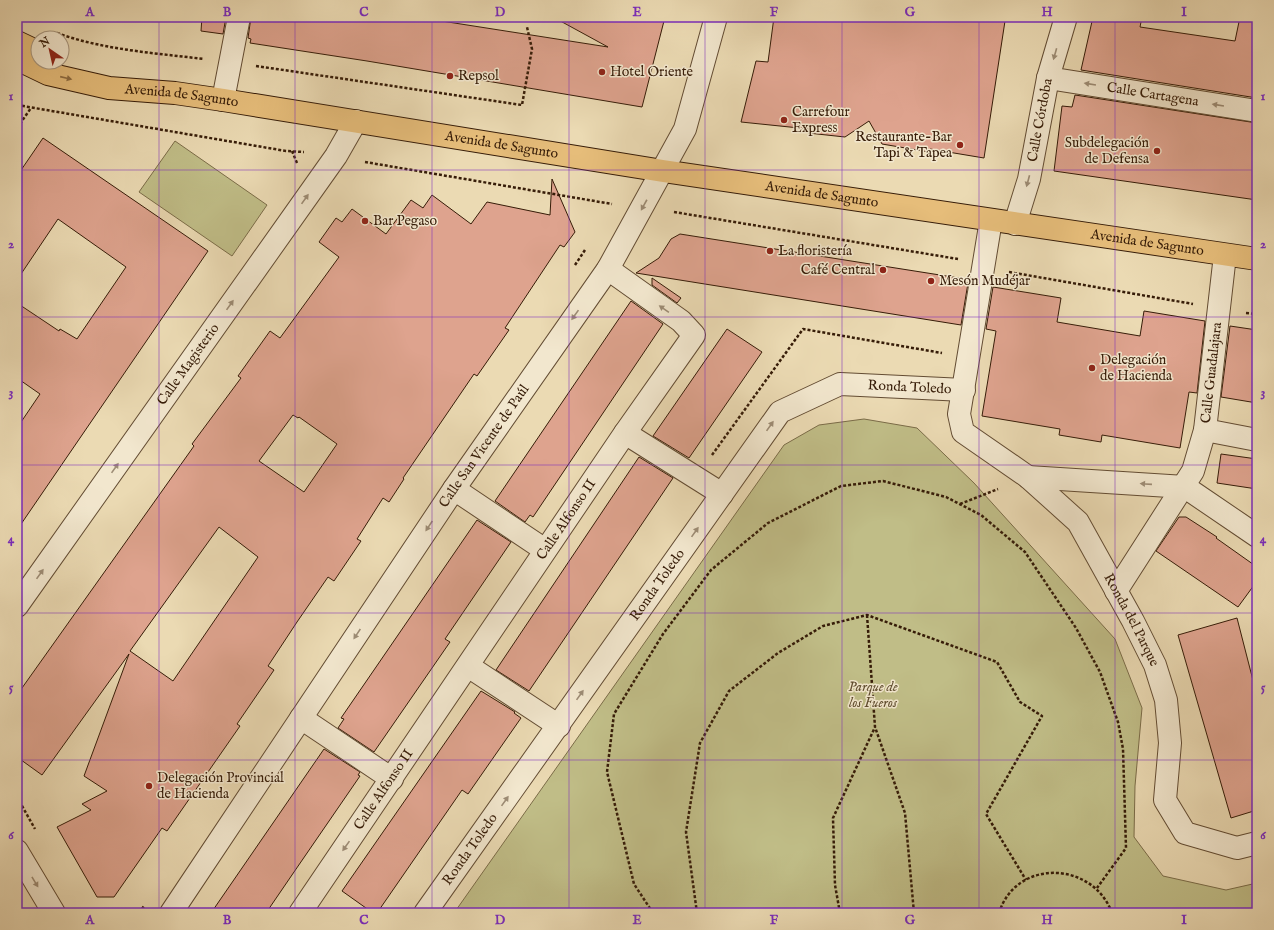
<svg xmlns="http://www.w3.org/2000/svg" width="1274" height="930" font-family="'IM FELL English',serif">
	<rect width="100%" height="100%" fill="#ebdab3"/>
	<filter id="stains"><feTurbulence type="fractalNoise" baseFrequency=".005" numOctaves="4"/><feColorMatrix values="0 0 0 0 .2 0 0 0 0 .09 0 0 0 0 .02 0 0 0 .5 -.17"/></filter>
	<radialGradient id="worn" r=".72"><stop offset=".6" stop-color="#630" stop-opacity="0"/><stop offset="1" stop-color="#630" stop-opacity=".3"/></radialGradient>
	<path fill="#c0bd87" stroke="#7b6c48" d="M175,141L267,205L232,256L139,192Z
		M864,419L917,428L974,483L1115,639L1142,708L1135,786L1134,837L1163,876L1226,890L1257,883V913H454L784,445L819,425Z"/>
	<path fill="#dea38e" stroke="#361c08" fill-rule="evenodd" d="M202,17H226L223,34L201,31Z
		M251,17H416L608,47L553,17H665L642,107L367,61L250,43L251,39L248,38Z
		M774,17H1002L1001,20L1005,21L984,158L930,149L929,152L882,144L869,121L845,137L808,133L809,129L741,122L756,61L768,62Z
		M1093,17H1142L1140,27L1235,41L1240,17H1257V98L1081,70Z
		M1075,95L1257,123V200L1054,171L1062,106L1072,107Z
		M43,138L208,251L17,530V428L40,394L17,378V303L59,331L60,329L77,339L126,267L58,219L17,280V176Z
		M552,179L575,232L564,247L560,245L505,328L509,330L477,376L474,374L403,478L404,479L389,502L383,498L357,539L361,541L334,581L328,577L297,622L268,666L274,670L237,724L240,726L167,831L162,828L114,897H97L57,827L91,810L82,804L107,791L84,776L129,654L42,775L17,757V695L194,446L192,444L241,378L238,376L270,331L280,338L339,257L319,242L336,218L342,222L352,209L386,234L411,200L423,208L432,195L471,224L487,202L550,215ZM293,415L298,418L299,417L337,444L304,492L259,461ZM219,527L258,557L173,681L130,651Z
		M680,234L959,278V281L968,283L961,325L636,273L659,258L671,239Z
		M652,278L681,298L677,303L652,285Z
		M993,287L1061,298L1057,322L1140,336L1144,311L1205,321L1197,393L1189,392L1180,448L1102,435L1101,442L1059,435L1060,429L982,416L996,331L986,329Z
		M631,301L663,324L533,517L530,515L525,522L495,501Z
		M1230,326L1257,330V403L1221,397Z
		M727,329L762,352L689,458L653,436Z
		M1221,454L1257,459V489L1217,483Z
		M639,457L673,478L529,691L496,670Z
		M1179,517H1186L1217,537L1216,538L1257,567V581L1238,607L1156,551Z
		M477,520L511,542L445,639L450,642L374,752L338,728L344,719L341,718Z
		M1237,618L1257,696V810L1231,818L1178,635Z
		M481,691L515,712L514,713L521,718L468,794L462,790L377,913H373L342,891Z
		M324,749L360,772L358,775L360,776L294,872L266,913H211Z"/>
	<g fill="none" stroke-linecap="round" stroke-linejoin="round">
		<g stroke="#634c33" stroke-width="24">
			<g id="minor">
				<path id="s1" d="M1048,78L1257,111"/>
				<path d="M223,100L239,17"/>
				<path id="s2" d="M991,220L959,414L963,432L1028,477L1078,522L1133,621L1155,665L1166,700L1170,743L1165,800L1185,833L1237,848L1257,843"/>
				<path id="s3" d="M1015,224L1029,179L1048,78L1066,17"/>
				<path d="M1205,430L1257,440"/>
				<path d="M625,433L722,494"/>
				<path d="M1028,477L1185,487L1257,536"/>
				<path d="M454,489L545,550"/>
				<path id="s4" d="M1116,591L1193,471L1205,430L1225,255"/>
				<path id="s5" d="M17,606L336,156L356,121"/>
				<path d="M468,666L559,726"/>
				<path d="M301,718L392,779"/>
				<path d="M17,851L54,913"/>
				<path id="s6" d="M171,913L454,489L608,269L685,129L716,17"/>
				<path id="s7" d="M300,913L625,433L694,335L681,321L608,269"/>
				<path id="s8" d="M425,913L780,412L840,384L964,390"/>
			</g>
		</g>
		<g stroke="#361c08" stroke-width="24">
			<g id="major">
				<path d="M17,42L38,52"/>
				<path id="s9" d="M17,59L48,74L109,88L175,93L223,100L663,171L1257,259"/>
			</g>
		</g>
		<path stroke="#361c08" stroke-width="2.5" stroke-dasharray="3 2" stroke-linecap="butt" d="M57,33C104,50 155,53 204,59
			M256,66L522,105L532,49L527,27
			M17,105L286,151L304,152
			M17,128L31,108
			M292,151L297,163
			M365,162L612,204
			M674,212L958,259
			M575,265L585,250
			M1009,272L1193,304
			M1246,313L1257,314
			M712,455L803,329L942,353
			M960,504L998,489
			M867,615L875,727L905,813L914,913
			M17,639L21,633
			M17,797L35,829
			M139,913L144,906
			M653,913L634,884L607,772L614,714L663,634L711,570L768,523L841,486L883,481L946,497L981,515L1025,552L1076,628L1100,672L1118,722L1123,749L1126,848L1097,888
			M697,913L686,832L700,743L729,691L778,653L823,626L867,615L997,662L1020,702L1042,716L986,814L1026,880
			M840,913L835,885L833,818L875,727
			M999,913C1016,858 1093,861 1112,913"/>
		<use href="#minor" stroke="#f2e7ce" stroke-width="22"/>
		<use href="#major" stroke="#e6bd7a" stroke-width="22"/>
	</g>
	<defs><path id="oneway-solid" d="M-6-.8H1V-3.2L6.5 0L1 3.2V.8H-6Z"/></defs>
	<g fill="#9d8c75">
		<use href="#oneway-solid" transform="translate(1055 54) rotate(106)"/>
		<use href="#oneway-solid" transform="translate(1090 84) rotate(-171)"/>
		<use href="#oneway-solid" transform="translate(1218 105) rotate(-171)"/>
		<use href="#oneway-solid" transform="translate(1028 181) rotate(105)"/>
		<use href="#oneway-solid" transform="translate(305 199) rotate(-55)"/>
		<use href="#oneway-solid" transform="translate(644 205) rotate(119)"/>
		<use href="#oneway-solid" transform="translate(230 305) rotate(-55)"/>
		<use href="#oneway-solid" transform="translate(664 309) rotate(-145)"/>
		<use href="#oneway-solid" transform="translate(575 315) rotate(125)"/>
		<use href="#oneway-solid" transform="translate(770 426) rotate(-55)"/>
		<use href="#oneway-solid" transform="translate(115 468) rotate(-55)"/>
		<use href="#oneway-solid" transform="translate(1146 484) rotate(-176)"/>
		<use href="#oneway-solid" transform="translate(429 526) rotate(124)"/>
		<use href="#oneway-solid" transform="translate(695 532) rotate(-55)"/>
		<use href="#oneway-solid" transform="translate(40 574) rotate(-55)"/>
		<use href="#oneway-solid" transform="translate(357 634) rotate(124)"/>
		<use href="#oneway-solid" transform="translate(580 695) rotate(-55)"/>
		<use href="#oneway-solid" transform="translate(505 801) rotate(-55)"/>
		<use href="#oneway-solid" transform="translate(346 846) rotate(125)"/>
		<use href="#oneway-solid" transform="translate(35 882) rotate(59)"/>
	</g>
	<use fill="#8e6c41" href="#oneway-solid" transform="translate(66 78) rotate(13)"/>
	<path fill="none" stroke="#7b2cbf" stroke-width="1" stroke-opacity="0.55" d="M159,17V913M295,17V913M432,17V913M569,17V913M705,17V913M842,17V913M979,17V913M1115,17V913M17,170H1257M17,317H1257M17,465H1257M17,613H1257M17,760H1257"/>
	<g fill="#8f2418" stroke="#f2e7ce" stroke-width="1.5">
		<circle cx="602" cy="72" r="4"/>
		<circle cx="450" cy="76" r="4"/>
		<circle cx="784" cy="120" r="4"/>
		<circle cx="960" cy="145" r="4"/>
		<circle cx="1157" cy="151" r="4"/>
		<circle cx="365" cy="221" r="4"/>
		<circle cx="770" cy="251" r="4"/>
		<circle cx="883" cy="270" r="4"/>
		<circle cx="931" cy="281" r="4"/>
		<circle cx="1092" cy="368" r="4"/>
		<circle cx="149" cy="786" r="4"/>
	</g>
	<g text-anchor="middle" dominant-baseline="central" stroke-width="3" stroke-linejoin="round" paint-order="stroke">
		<g font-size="14" fill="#361c08" stroke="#f2e7ce" text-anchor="start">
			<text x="610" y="72">Hotel Oriente</text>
			<text x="458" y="76">Repsol</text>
			<text x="792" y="112">Carrefour<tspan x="792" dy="16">Express</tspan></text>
			<text x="952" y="137" text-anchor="end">Restaurante-Bar<tspan x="952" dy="16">Tapi &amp; Tapea</tspan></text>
			<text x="1149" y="143" text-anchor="end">Subdelegación<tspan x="1149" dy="16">de Defensa</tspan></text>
			<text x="373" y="221">Bar Pegaso</text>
			<text x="778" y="251">La floristería</text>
			<text x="875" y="270" text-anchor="end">Café Central</text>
			<text x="939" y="281">Mesón Mudéjar</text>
			<text x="1100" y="360">Delegación<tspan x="1100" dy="16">de Hacienda</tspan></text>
			<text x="157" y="778">Delegación Provincial<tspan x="157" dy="16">de Hacienda</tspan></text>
		</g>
		<g font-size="14" fill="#361c08" stroke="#f2e7ce">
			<text stroke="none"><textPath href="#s1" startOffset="106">Calle Cartagena</textPath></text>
			<text stroke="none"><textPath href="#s9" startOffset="170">Avenida de Sagunto</textPath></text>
			<text stroke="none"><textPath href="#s3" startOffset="107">Calle Córdoba</textPath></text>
			<text stroke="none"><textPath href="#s9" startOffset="494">Avenida de Sagunto</textPath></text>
			<text stroke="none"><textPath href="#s9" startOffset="818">Avenida de Sagunto</textPath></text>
			<text stroke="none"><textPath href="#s9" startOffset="1147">Avenida de Sagunto</textPath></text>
			<text stroke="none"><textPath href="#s5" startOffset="296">Calle Magisterio</textPath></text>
			<text stroke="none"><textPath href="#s4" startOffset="243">Calle Guadalajara</textPath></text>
			<text stroke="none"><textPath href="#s8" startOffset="750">Ronda Toledo</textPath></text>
			<text stroke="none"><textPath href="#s6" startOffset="562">Calle San Vicente de Paúl</textPath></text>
			<text stroke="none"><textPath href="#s7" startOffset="475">Calle Alfonso II</textPath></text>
			<text stroke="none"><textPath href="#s8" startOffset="402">Ronda Toledo</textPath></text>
			<text stroke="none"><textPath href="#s2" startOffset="473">Ronda del Parque</textPath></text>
			<text stroke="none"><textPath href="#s7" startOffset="149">Calle Alfonso II</textPath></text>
			<text stroke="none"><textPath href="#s8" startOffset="78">Ronda Toledo</textPath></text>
		</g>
		<g font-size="14" font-style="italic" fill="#5f4c2e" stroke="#f2e7ce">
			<text x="873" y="687">Parque de<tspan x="873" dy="16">los Fueros</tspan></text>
		</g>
	</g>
	<rect width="1274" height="930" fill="none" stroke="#ebdab3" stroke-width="44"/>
	<g transform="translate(50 50) rotate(326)"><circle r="19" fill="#f2e7ce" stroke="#a7967f"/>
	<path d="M0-3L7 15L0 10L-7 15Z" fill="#8f2418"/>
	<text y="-6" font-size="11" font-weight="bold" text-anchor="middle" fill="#361c08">N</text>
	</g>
	<rect x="22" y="22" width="1230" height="886" fill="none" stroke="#7b2cbf" stroke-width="1.5"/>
	<g font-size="13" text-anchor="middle" font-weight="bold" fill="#7b2cbf">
		<text x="90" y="16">A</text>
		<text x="227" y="16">B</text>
		<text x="364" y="16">C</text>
		<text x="500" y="16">D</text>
		<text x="637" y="16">E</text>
		<text x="774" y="16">F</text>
		<text x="910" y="16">G</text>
		<text x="1047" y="16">H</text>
		<text x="1184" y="16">I</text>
		<text x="11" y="100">1</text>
		<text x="1263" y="100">1</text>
		<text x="11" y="248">2</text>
		<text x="1263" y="248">2</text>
		<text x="11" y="396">3</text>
		<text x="1263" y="396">3</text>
		<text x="11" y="543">4</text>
		<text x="1263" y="543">4</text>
		<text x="11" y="691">5</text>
		<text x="1263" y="691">5</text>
		<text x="11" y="839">6</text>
		<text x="1263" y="839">6</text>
		<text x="90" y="924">A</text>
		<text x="227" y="924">B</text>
		<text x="364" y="924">C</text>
		<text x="500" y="924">D</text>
		<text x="637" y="924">E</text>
		<text x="774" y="924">F</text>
		<text x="910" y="924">G</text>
		<text x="1047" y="924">H</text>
		<text x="1184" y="924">I</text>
	</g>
	<rect width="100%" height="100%" filter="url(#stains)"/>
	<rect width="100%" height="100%" fill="url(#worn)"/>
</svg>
